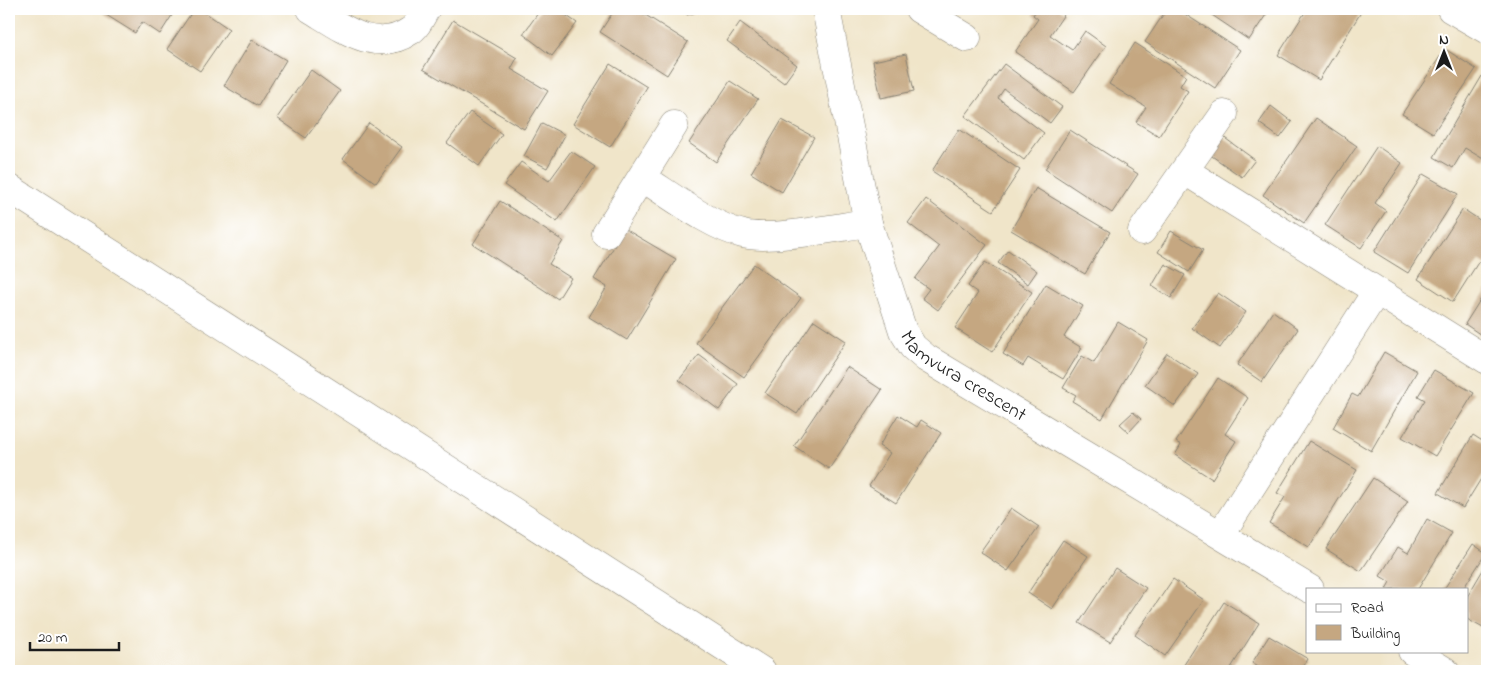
<svg xmlns="http://www.w3.org/2000/svg" width="1496" height="680" font-family="'Indie Flower',sans-serif">
	<rect width="100%" height="100%" fill="#fff"/>
	<filter id="ink" filterUnits="userSpaceOnUse"><feTurbulence type="fractalNoise" baseFrequency=".02" numOctaves="2"/><feDisplacementMap in="SourceGraphic" scale="10" xChannelSelector="R" yChannelSelector="G"/><feConvolveMatrix kernelMatrix="1 2 1 2 8 2 1 2 1" color-interpolation-filters="sRGB"/></filter>
	<filter id="wash" filterUnits="userSpaceOnUse"><feTurbulence type="fractalNoise" baseFrequency=".0096" numOctaves="4" result="noise"/><feDisplacementMap in="SourceGraphic" scale="20" xChannelSelector="R" yChannelSelector="G"/><feGaussianBlur stdDeviation="1.12" result="paint"/><feColorMatrix in="noise" values="0 0 0 0 0 0 0 0 0 0 0 0 0 0 0 0 0 1.4 0 .05"/><feComposite in="paint" operator="in"/></filter>
	<g filter="url(#wash)">
		<rect width="100%" height="100%" fill="#f0e5c9"/>
		<g id="blocks">
			<path fill="#c5a781" d="M106,9H176L160,34L142,22L135,33L103,13Z
				M194,9H200L229,29L200,71L167,49Z
				M541,9H557L577,23L552,56L523,34Z
				M615,9H636L688,42L667,75L600,32Z
				M685,9H706L687,15Z
				M1037,9H1059L1065,13L1050,35L1072,50L1085,31L1106,46L1074,92L1015,52L1038,19L1033,15Z
				M1167,9H1177L1240,50L1215,88L1145,42Z
				M1203,9H1270L1249,40Z
				M1307,9H1363L1319,80L1278,55Z
				M453,20L517,58L511,69L548,91L524,129L423,69Z
				M740,22L797,65L784,83L727,41Z
				M252,40L286,60L258,106L224,86Z
				M1135,43L1186,76L1180,86L1188,91L1159,136L1136,122L1146,107L1109,84Z
				M1445,49L1476,69L1433,133L1402,114Z
				M906,54L914,91L881,98L873,61Z
				M610,64L647,87L610,147L573,124Z
				M1004,64L1062,107L1050,123L1004,89L998,98L1044,133L1024,160L965,116Z
				M311,70L340,91L306,138L277,118Z
				M1482,76L1487,79V156L1485,160L1465,148L1453,168L1434,157Z
				M730,81L758,99L716,162L689,143Z
				M1271,106L1292,122L1280,138L1259,123Z
				M470,112L502,134L479,166L447,143Z
				M1316,118L1357,146L1304,223L1263,195Z
				M782,120L814,137L782,192L751,173Z
				M369,123L402,147L376,183L343,159Z
				M542,123L565,135L547,168L524,156Z
				M959,129L1020,170L993,211L932,171Z
				M1070,130L1138,174L1112,213L1045,169Z
				M1222,136L1255,160L1242,177L1209,154Z
				M1377,146L1402,163L1375,203L1386,211L1361,248L1325,225Z
				M571,151L595,167L557,222L504,185L521,162L549,181Z
				M1423,174L1458,194L1408,273L1374,252Z
				M1036,188L1110,232L1085,274L1011,230Z
				M926,199L987,245L938,310L922,298L929,289L915,279L939,247L908,223Z
				M500,201L563,241L549,264L571,278L558,299L473,244Z
				M1463,209L1487,225V266L1479,261L1453,302L1418,279Z
				M625,229L676,259L627,340L589,317L607,287L594,279Z
				M1171,231L1203,250L1189,272L1158,252Z
				M1008,250L1037,271L1028,284L998,263Z
				M985,262L1032,292L992,352L955,328L978,293L968,286Z
				M754,264L801,298L744,377L696,343Z
				M1165,264L1185,275L1171,298L1152,286Z
				M1046,284L1083,306L1064,337L1082,348L1063,379L1028,358L1023,366L1003,354Z
				M1487,289V339L1465,324Z
				M1218,293L1246,312L1220,348L1192,328Z
				M1273,311L1298,329L1262,382L1237,365Z
				M814,320L846,341L797,414L765,393Z
				M1118,322L1148,340L1102,419L1072,401L1076,395L1063,388L1082,356L1094,363Z
				M1384,352L1417,371L1371,451L1333,428L1352,394L1358,397Z
				M1167,353L1198,374L1175,406L1145,385Z
				M699,355L738,384L719,410L679,380Z
				M847,367L882,390L829,469L794,446Z
				M1434,370L1474,393L1435,456L1402,437L1425,400L1418,396Z
				M1218,378L1248,398L1225,434L1236,441L1212,479L1175,455L1181,445L1176,442Z
				M1133,412L1141,419L1129,432L1120,424Z
				M898,415L917,427L921,420L941,433L896,503L869,486L890,453L879,446Z
				M1473,435L1487,444V469L1463,508L1438,493Z
				M1309,441L1357,470L1309,547L1269,523L1285,497L1277,493Z
				M1373,478L1408,501L1361,571L1326,549Z
				M1011,508L1039,527L1008,571L980,552Z
				M1427,519L1452,533L1418,589H1386L1390,582L1380,576L1398,547L1408,553Z
				M1063,540L1088,556L1052,609L1028,593Z
				M1473,544L1486,553L1463,589H1444Z
				M1487,563V620L1483,628L1467,619V597Z
				M1115,568L1146,588L1110,642L1079,623Z
				M1173,579L1204,600L1165,656L1135,635Z
				M1224,602L1259,623L1229,671H1180Z
				M1269,636L1308,659L1301,671H1262L1263,670L1252,663Z"/>
		</g>
	</g>
	<g filter="url(#ink)">
		<use href="#blocks" fill-opacity="0" stroke="#868072" stroke-width="1"/>
		<g fill="none" stroke-linecap="round" stroke-linejoin="round">
			<g stroke="#868072" stroke-width="29">
				<g id="minor">
					<path d="M311,9C341,27 375,55 410,31C417,27 422,15 426,9"/>
					<path id="s1" d="M826,9L868,223L903,331L913,347L926,358L1310,589"/>
					<path d="M919,9L967,38"/>
					<path d="M1451,9L1487,30"/>
					<path d="M1185,171L1487,360"/>
					<path d="M643,178C670,195 712,227 743,234C769,241 838,227 868,223"/>
					<path d="M9,188L762,671"/>
					<path d="M1142,231L1224,114"/>
					<path d="M606,234L674,125"/>
					<path d="M1221,534L1376,292"/>
					<path d="M1412,651L1445,671"/>
				</g>
			</g>
			<use href="#minor" stroke="#fff" stroke-width="28"/>
		</g>
	</g>
	<g text-anchor="middle" dominant-baseline="central" stroke-width="4" stroke-linejoin="round" paint-order="stroke">
		<g font-size="20" fill="#1c1c1c" stroke="#fff">
			<text stroke="none"><textPath href="#s1" startOffset="408">Mamvura crescent</textPath></text>
		</g>
	</g>
	<rect width="1496" height="680" fill="none" stroke="#fff" stroke-width="30"/>
	<rect x="1306" y="588" width="162" height="65" fill="#ffffff" stroke="#a4a4a4"/>
	<rect x="1316" y="604" width="25" height="8" fill="#ffffff" stroke="#a4a4a4"/>
	<text x="1351" y="612" font-size="15" fill="#1c1c1c">Road</text>
	<rect x="1316" y="625" width="25" height="15" fill="#c5a781" stroke="#a4a4a4"/>
	<text x="1351" y="638" font-size="15" fill="#1c1c1c">Building</text>
	<g transform="translate(1444 52)" stroke="#ffffff" stroke-width="4" paint-order="stroke">
	<path d="M0-4L9 19L0 12L-9 19Z" fill="#1c1c1c"/>
	<text y="-8" font-size="14" font-weight="bold" text-anchor="middle" fill="#1c1c1c">N</text>
	</g>
	<path d="M30 642v8h89v-8" fill="none" stroke="#1c1c1c" stroke-width="2.5"/>
	<text x="38" y="642" font-size="15" fill="#1c1c1c" stroke="#ffffff" stroke-width="4" paint-order="stroke">20 m</text>
</svg>
